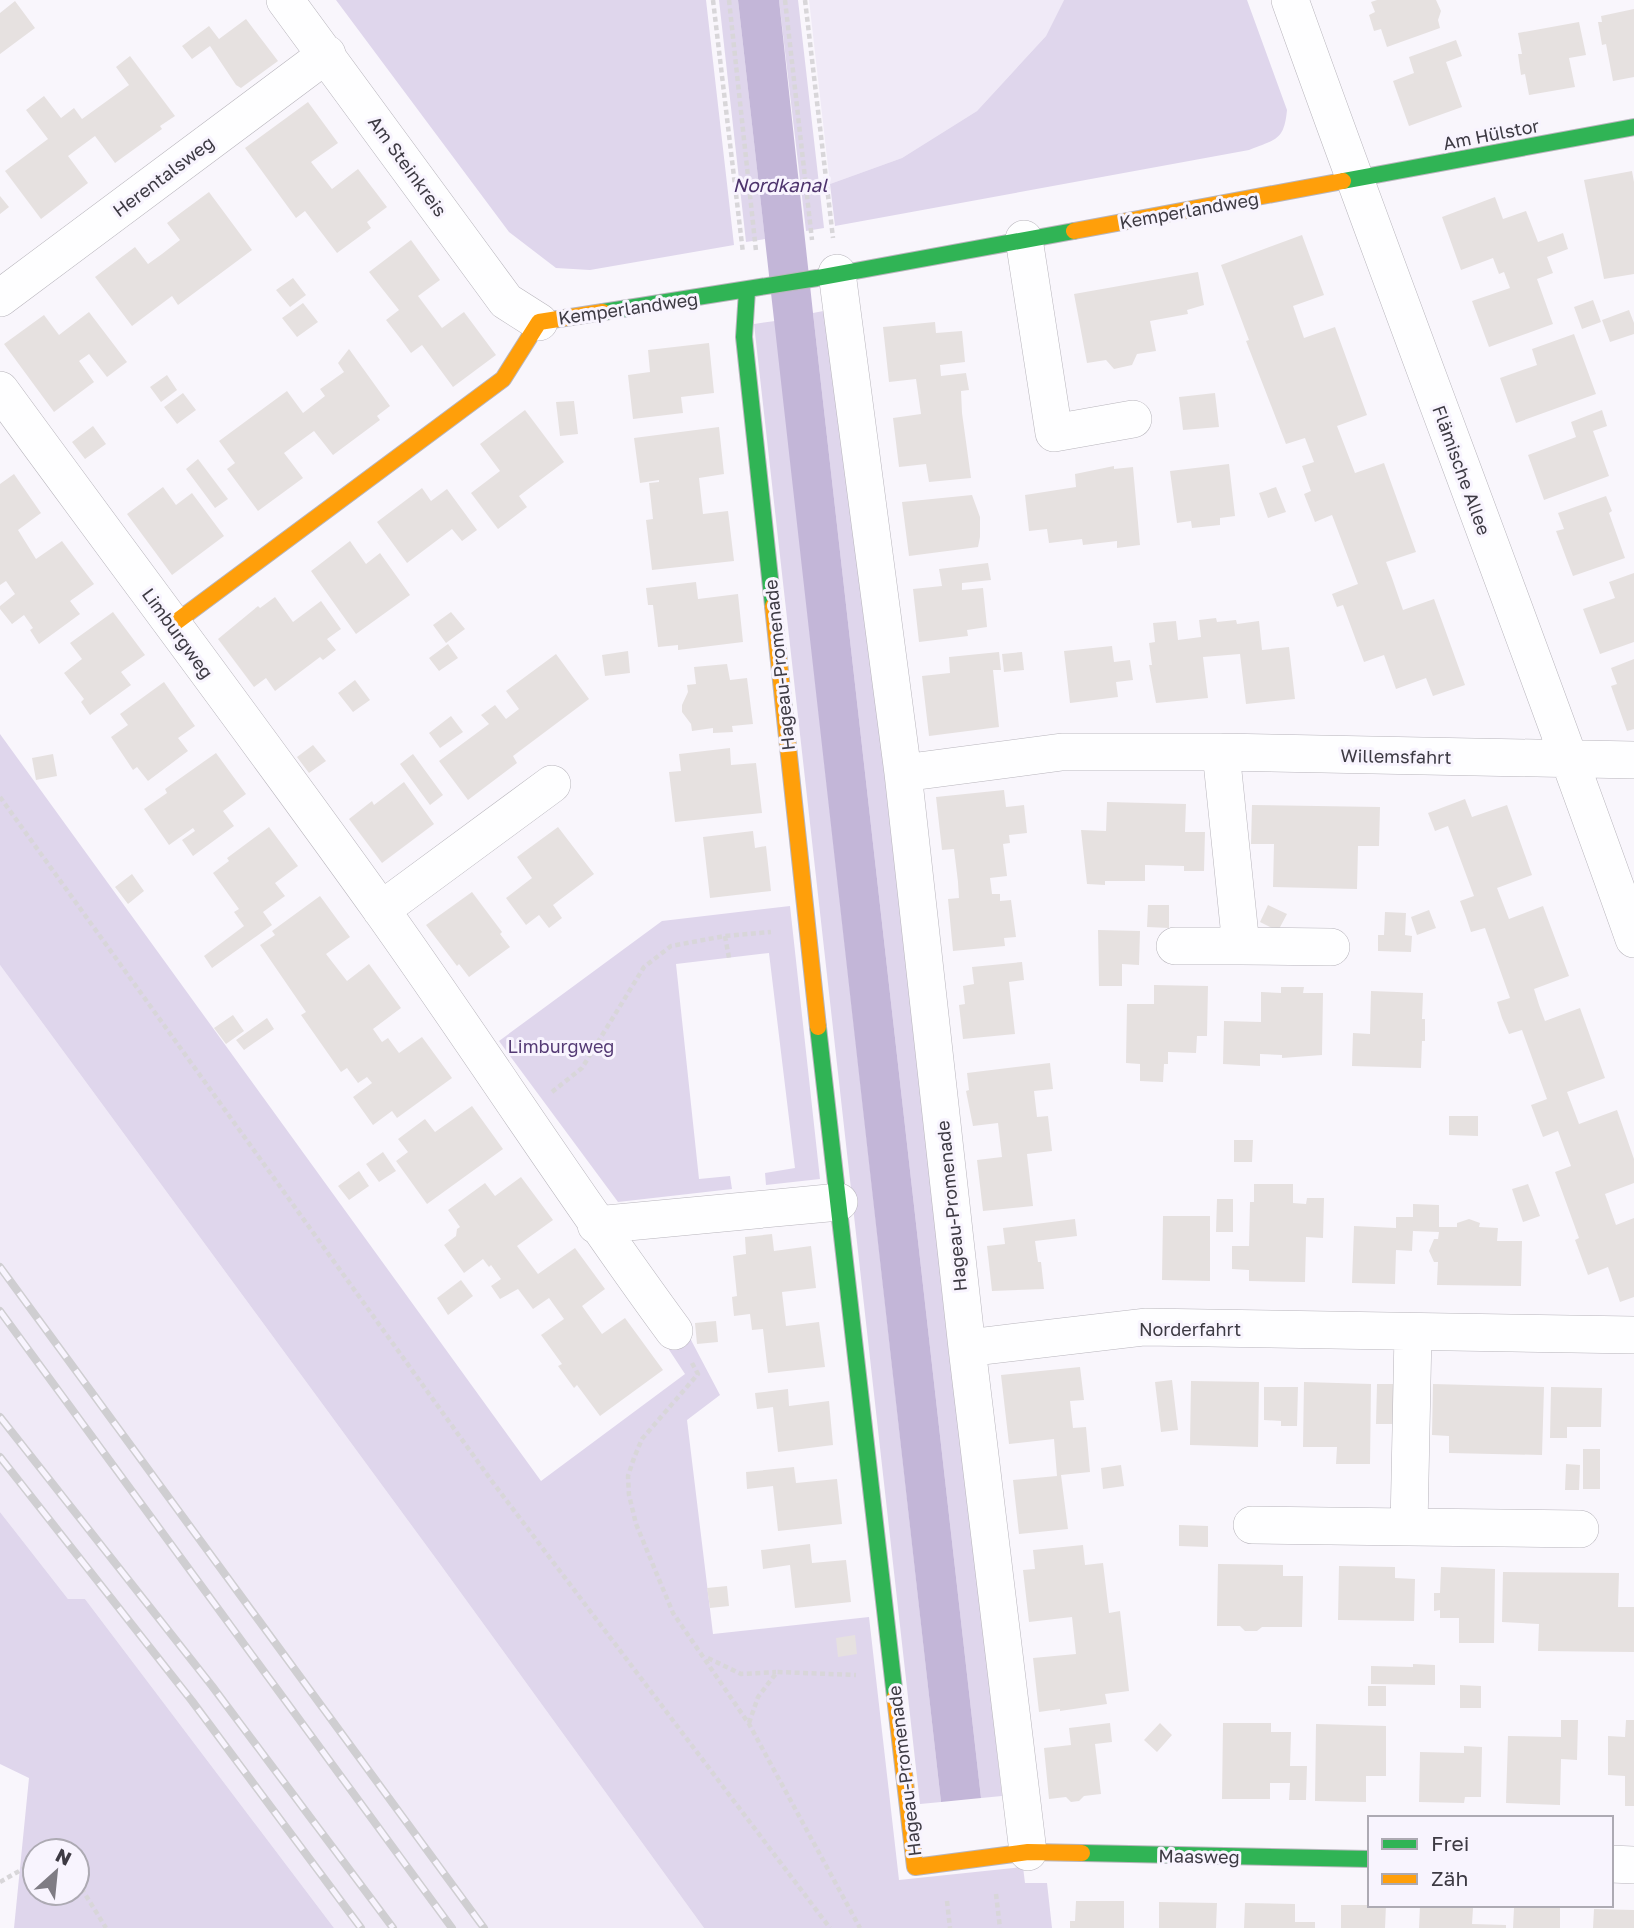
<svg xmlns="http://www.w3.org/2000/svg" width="1634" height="1928" font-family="'Golos Text',sans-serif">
	<rect width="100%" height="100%" fill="#f9f6fc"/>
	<path fill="#f0eaf7" d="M809,0H1064L1046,36L977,111L902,158L830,184Z
		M0,965L437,1560L704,1928H334L85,1599H68L0,1512Z"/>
	<path fill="#dfd6ec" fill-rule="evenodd" d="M336,0H706L734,245L590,270L556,268L509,232Z
		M719,0H738L765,239L746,242Z
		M779,0H798L824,228L806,231Z
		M1064,0H1247L1287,110C1284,141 1276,139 1249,150L835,226L830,184L902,158L977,111L1046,36Z
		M834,309L1002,1796L981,1798L813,313Z
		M775,321L941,1802L920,1804L754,324Z
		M0,734L541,1481L685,1374L660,1336L681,1321L720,1395L687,1420L713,1634L869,1617L899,1880L1023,1867L1025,1883H1047L1052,1928H704L437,1560L0,965Z
		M790,906L820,1179L766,1185L765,1173L795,1168L769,953L676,964L699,1179L730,1176L732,1189L618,1202L499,1041L662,921Z
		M0,1512L68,1599H85L334,1928H14L29,1778L0,1764ZM35,1851H77V1893H35Z"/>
	<path fill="#c3b6d8" d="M738,0H779L813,313L981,1798L941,1802Z"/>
	<path fill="#e6e1e0" d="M1377,0H1436L1441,11L1438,20L1440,28L1387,47L1381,29L1374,31L1369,15L1375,12L1371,2Z
		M15,1L35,28L0,54V13Z
		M1634,9V77L1613,81L1606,44L1602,45L1598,22H1602L1601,16Z
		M246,19L278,61L241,88L236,85L210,46L192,59L182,46L209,26L219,39Z
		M1579,22L1586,55L1569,58L1575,87L1529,95L1525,74L1521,75L1518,54H1522L1518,33Z
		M1456,40L1462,56L1446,62L1462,107L1409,126L1393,81L1414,73L1409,57Z
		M130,56L175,116L160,126L162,129L115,163L95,136L68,156L88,183L41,219L5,171L48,139L26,110L44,96L61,118L74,108L82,119L129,85L116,67Z
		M308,102L338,143L311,162L332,189L358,169L387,207L367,222L371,228L337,253L305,211L296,218L245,148Z
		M1632,171L1634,182V274L1604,279L1584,180Z
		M209,192L252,250L178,305L172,296L132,326L95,277L135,247L148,264L162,254L180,240L167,223Z
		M0,196L9,207L0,214Z
		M1495,197L1503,219L1526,211L1538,242L1563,233L1568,249L1547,257L1553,273L1537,279L1553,324L1489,347L1472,301L1510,288L1504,272L1499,274L1493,258L1461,270L1442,217Z
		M1302,235L1324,295L1293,306L1304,338L1335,327L1367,415L1337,426L1355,473L1384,463L1416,552L1386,562L1392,578L1403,610L1434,599L1465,685L1433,696L1426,678L1396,689L1384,655L1364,662L1343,605L1337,607L1332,594L1358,584L1332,515L1315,522L1304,494L1311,491L1302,466L1314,462L1305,438L1286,444L1246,341L1249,340L1221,265Z
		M411,240L440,280L418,296L442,328L464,312L496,355L453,387L422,345L411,353L400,338L386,320L399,310L369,272Z
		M1198,272L1204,305L1187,310L1188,314L1150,321L1156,351L1137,354L1132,365L1114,369L1106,360L1087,363L1074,294Z
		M293,278L306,295L290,307L276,290Z
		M1593,300L1601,322L1582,329L1574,307Z
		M303,303L318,322L297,337L282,318Z
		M1629,310L1634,323V334L1610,342L1602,320Z
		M89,312L127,362L107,377L89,354L79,361L94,382L54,412L4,344L44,315L59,335Z
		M935,322L936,333L962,331L965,362L940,365L941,376L966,373L969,390L961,391L962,413L971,478L929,482L926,464L899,467L893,418L921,414L916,379L889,382L883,327Z
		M1574,334L1596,394L1516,423L1500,378L1537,365L1532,349Z
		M709,343L714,393L681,397L683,413L633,419L628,375L650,372L648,350Z
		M349,349L390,406L377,416L380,420L333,455L314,431L284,453L303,478L258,511L227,469L235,463L219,441L287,391L303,413L325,396L320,389L344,372L338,363Z
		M167,375L177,390L161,402L150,387Z
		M183,393L196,410L177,424L164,407Z
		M1215,393L1219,427L1183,430L1179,397Z
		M574,401L578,434L560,436L556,402Z
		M525,410L564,462L519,496L527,507L498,529L471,493L500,471L480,444Z
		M1602,410L1607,426L1593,431L1609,476L1544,500L1528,455L1576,437L1571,422Z
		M93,426L106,444L85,459L72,442Z
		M719,427L724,474L699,478L703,514L728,511L734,561L652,570L646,520L653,519L649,483L659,482V480L640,483L634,438Z
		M198,459L228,499L215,508L186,469Z
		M1229,464L1235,516L1220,518V525L1192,528L1191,521L1177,523L1170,471Z
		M1114,466V469L1133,467L1140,545L1117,548V541L1083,545L1082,539L1049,543L1047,529L1029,531L1025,495L1076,487L1075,474Z
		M14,474L41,513L18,530L36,559L62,541L94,584L70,601L80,614L39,644L30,630L33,628L24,615L12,624L0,609V606L15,594L6,581L0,585V484Z
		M163,487L176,505L192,493L224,536L172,575L127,514Z
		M1276,487L1286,512L1268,518L1259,493Z
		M422,488L431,501L447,489L477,530L462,541L452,529L407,563L377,522Z
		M972,495L980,517V537L978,547L909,556L902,502Z
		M1606,496L1612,511L1609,513L1625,558L1573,576L1556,531L1564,529L1558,513Z
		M350,541L366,564L380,553L410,595L356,634L311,571Z
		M988,563L991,580L962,583V590L983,588L987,627L967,630L968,636L919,642L913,589L942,586L939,569Z
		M1634,573V642L1600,654L1583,609L1615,598L1609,582Z
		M696,582L698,599L738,594L743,642L678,650V645L658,647L653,605H648L646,588Z
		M275,597L293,622L321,601L341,629L327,639L336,650L323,660L320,657L275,691L266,678L254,687L218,639L258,606L260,608Z
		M113,612L145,655L121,672L131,685L90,715L81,702L84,699L64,673L82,659L70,643Z
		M451,612L465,629L446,643L433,625Z
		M1216,618L1217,622L1236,620L1237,624L1259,621L1262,650L1289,647L1295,699L1246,704L1240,654L1203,657L1208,698L1156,703L1149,665H1152L1149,643L1155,642L1153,623L1176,621L1178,640L1201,637L1199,620Z
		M448,644L458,658L439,671L429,658Z
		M1112,646L1114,662L1130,660L1133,680L1116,682L1118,697L1070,703L1064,651Z
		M628,651L630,673L605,676L602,655Z
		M999,652L1001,670H993L999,727L929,736L922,676L950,673L949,657Z
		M1022,652L1024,670L1004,672L1002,654Z
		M556,654L589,699L513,756L517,763L468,800L439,761L489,724L481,715L495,705L506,719L519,709L506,691Z
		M1634,659V729L1627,731L1611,686L1617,684L1611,668Z
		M727,664L730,680L747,678L753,724L732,726L733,732L713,733V728L692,731L691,724L682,712V705L688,692L687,685L696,684L694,667Z
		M355,680L370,700L353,712L338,693Z
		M164,682L195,726L178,738L188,751L148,781L137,767L133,770L111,737L128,725L120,714Z
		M451,716L463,732L440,748L429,733Z
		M313,745L326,761L309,773L297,757Z
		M730,748L731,765L756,763L762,813L675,822L669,772L681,771L679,754Z
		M216,753L246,794L223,811L234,826L193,856L182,840L195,831L193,828L169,845L144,809L167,793L165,789Z
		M53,754L57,776L36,780L32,758Z
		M413,754L443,795L430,805L400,764Z
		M404,782L434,824L382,863L349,819L372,801L374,805Z
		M1004,790L1006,807L1024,805L1027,833L1009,835L1010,843L1003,844L1007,876L990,878L992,894H1000V901L1011,900L1016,937L1004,938L1005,946L953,951L948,899L959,898L958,882L954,849L942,850L936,797Z
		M1465,799L1472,817L1507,805L1532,875L1497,888L1509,919L1543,906L1569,976L1534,989L1539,1005L1545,1021L1580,1008L1605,1078L1567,1092L1579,1124L1617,1110L1634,1159V1183L1605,1194L1616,1225L1634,1218V1297L1620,1302L1608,1267L1588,1275L1575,1240L1579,1238L1555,1172L1571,1166L1558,1131L1543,1137L1531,1105L1547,1099L1522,1030L1509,1034L1502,1018L1497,1002L1510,998L1485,928L1471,932L1466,917L1460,901L1474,896L1448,826L1435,831L1428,813Z
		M1107,802L1186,804L1185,832H1205L1204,871H1184V866L1145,865V881H1105V885L1087,884L1081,830L1106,831Z
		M1252,805L1380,807L1379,846H1358L1357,889L1273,887L1274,844H1251Z
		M269,827L298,866L275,883L285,896L263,912L272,925L212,968L204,956L244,926L234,912L239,909L213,873L229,861L227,858Z
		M558,827L594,874L553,905L562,918L549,928L539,915L526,925L506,898L532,878L517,857Z
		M753,831L755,848L766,846L771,891L710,898L703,837Z
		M132,874L144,891L128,904L115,887Z
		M472,892L502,932L500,934L510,947L469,977L459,964L457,966L426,925Z
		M320,896L350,937L326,954L347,981L369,964L401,1008L373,1029L382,1042L388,1038L399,1053L422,1037L452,1078L397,1118L392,1111L373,1125L353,1097L372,1083L367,1077L358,1083L347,1068L341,1072L301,1015L306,1012L260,945L275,935L272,931Z
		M1148,905H1169V928L1147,927Z
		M1268,905L1287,914L1278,931L1260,922Z
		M1429,910L1436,928L1417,935L1411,917Z
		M1385,912L1406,913L1405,935L1412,936L1411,952L1378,951V935H1384Z
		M1098,930L1140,931L1139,965L1122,964V986H1099Z
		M1022,962L1024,980L1009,982L1015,1034L963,1039L959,1005L965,1004L963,986L974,984L972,967Z
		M1154,985L1208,986L1207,1036H1197L1196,1053L1168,1052V1064H1164L1163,1082L1140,1081V1064L1126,1063L1127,1004H1154Z
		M1281,987H1304L1303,993H1323L1322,1055L1282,1058V1055L1260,1054V1066L1223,1064L1224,1021L1261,1022V992L1281,993Z
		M1371,991L1423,993L1422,1019H1425V1041H1422L1421,1068L1352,1066L1353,1033L1370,1034Z
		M233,1015L244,1031L226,1044L214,1028Z
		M267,1018L274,1029L244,1050L236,1040Z
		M1050,1063L1053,1089L1034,1091L1037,1117L1048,1116L1052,1151L1027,1154L1033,1206L983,1211L977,1160L1002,1157L998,1123L973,1126L966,1091L969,1090L967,1073Z
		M472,1106L503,1149L427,1204L396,1161L408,1152L398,1139L425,1119L435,1132Z
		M1449,1116H1478V1136L1449,1135Z
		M1234,1140H1253L1252,1162H1234Z
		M383,1152L396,1171L379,1182L366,1164Z
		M359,1171L369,1186L349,1200L338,1186Z
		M521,1177L553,1220L517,1246L538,1274L575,1248L605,1289L582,1306L602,1334L625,1318L663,1370L600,1416L577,1385L574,1388L558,1366L562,1364L541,1335L564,1319L549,1298L533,1309L518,1289L500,1299L491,1286L501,1279L491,1265L489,1267L483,1259L464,1273L444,1245L456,1236L457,1229L460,1227L448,1210L485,1183L495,1196Z
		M1254,1184H1293V1203L1306,1204L1307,1198H1324L1323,1238L1306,1237L1305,1282L1249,1281V1270L1232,1269V1246H1249L1250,1202H1254Z
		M1528,1184L1540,1216L1523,1222L1512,1189Z
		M1217,1199H1233V1232H1216Z
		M1413,1204L1439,1205V1227H1457V1223L1469,1219L1480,1223L1479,1227L1498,1228L1497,1241H1522L1521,1286L1437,1285L1438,1262H1434L1429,1251L1434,1239H1438L1439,1232L1413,1231L1412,1251L1396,1250L1395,1284L1352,1283L1354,1226L1396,1228V1217H1413Z
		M1163,1216H1210V1281L1162,1280Z
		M1075,1219L1077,1236L1035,1241L1038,1262H1041L1044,1289L992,1291L987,1246L1005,1244L1003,1228Z
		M772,1234L774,1251L811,1246L816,1288L782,1292L786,1326L819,1322L825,1367L768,1373L763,1329L752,1330L750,1314L734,1316L732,1297L737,1296L733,1256L746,1254L745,1237Z
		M461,1280L473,1296L448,1315L437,1298Z
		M716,1321L718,1342L697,1344L695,1323Z
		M1080,1367L1084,1400L1070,1401L1073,1428L1086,1427L1090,1472L1061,1475L1068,1529L1019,1534L1013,1480L1057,1476L1054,1439L1009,1444L1001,1375Z
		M1172,1380L1178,1430L1161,1432L1155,1382Z
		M1191,1381L1259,1382L1258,1447L1190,1445Z
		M1304,1382L1371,1384L1370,1464H1336L1337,1447H1303Z
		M1377,1384H1394L1393,1424H1376Z
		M1433,1384L1544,1387L1542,1455L1449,1453V1436L1432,1435Z
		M1264,1387H1298L1297,1426H1281V1421L1264,1420Z
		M1551,1387L1602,1388L1601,1427H1567V1438H1550Z
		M788,1389L789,1406L829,1401L833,1445L778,1452L773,1407L757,1409L755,1393Z
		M1583,1449H1600V1489H1583Z
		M1566,1464L1580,1465L1579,1490H1565Z
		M1121,1465L1124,1486L1103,1489L1101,1468Z
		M794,1467L796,1483L837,1479L842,1524L778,1531L773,1486L747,1489L746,1472Z
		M1179,1525L1208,1526V1547L1179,1546Z
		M810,1544L812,1563L846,1560L851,1602L795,1608L790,1565L763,1569L761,1550Z
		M1083,1545L1085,1565L1103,1563L1109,1613L1120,1611L1129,1691L1105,1694L1107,1704L1060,1711V1709L1039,1712L1033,1658L1076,1654L1072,1617L1029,1622L1023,1570L1035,1569L1033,1550Z
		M1218,1564L1283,1565V1576H1303L1302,1627H1262L1257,1631H1245L1240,1626H1217Z
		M1339,1566L1395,1567V1578L1415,1579L1414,1621L1338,1620Z
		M1441,1567L1495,1569L1494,1643H1459V1618H1440V1610L1434,1611V1593H1440Z
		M1503,1572L1619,1573L1618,1607H1634V1652L1538,1651L1539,1624L1502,1622Z
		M727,1586L729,1606L710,1608L707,1588Z
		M855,1635L857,1654L838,1657L836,1638Z
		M1413,1664L1435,1665V1685L1371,1684V1666L1413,1667Z
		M1460,1685L1481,1686V1708H1460Z
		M1368,1686H1386V1706H1368Z
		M1561,1720H1578L1577,1760L1561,1759L1560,1805L1506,1803L1508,1736L1561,1737Z
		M1626,1720H1634V1806H1625V1776L1608,1775V1736L1625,1737Z
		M1110,1723L1112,1742L1095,1744L1101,1794L1084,1796L1079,1801L1071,1802L1066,1797L1049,1799L1044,1748L1071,1745L1069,1728Z
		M1160,1723L1172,1735L1157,1752L1144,1740Z
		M1223,1723H1271V1732H1291L1290,1766H1307L1306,1800H1289L1290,1783H1270V1799H1222Z
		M1316,1724L1386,1726V1776H1366V1802L1315,1801Z
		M1464,1746L1482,1747L1481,1797H1465L1464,1803L1419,1802L1420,1752L1464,1753Z
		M1076,1901H1124V1928H1070V1921H1075Z
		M1159,1902L1217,1903L1216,1928H1159Z
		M1245,1903L1295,1904V1922H1315V1928H1244Z
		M1341,1905H1386L1385,1928H1341Z
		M1420,1906L1473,1908L1472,1924L1506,1925V1928H1419Z
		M1514,1908H1560V1928H1513Z
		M1594,1909L1634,1910V1928H1593Z"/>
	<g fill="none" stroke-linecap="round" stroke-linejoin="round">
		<g stroke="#b8b5bc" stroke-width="38">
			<path id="street" d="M285,0L506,301L539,322
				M1290,0C1402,314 1523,625 1634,939
				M1024,239L1054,433L1133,419
				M837,273L903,773L967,1348L1028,1852
				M0,298L327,54
				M0,390C127,564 257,736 382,911C481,1050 573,1194 674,1331
				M1221,752L1241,946L1331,947
				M903,773L1062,752H1221L1634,760
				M381,910L552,784
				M1175,946H1241
				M596,1225L839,1202
				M1413,1333L1409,1527L1580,1529
				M967,1348L1145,1327L1634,1335
				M1252,1525L1409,1527
				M1611,1864L1634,1865"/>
		</g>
		<g stroke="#b8b5bc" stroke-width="18">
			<path id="fast" d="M1343,181L1634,127
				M747,291L744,337L773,606
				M603,312L817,278L1074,231
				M818,1027L895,1697
				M1082,1853L1370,1859"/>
		</g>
		<g stroke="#b8b5bc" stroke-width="18">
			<path id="slow" d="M1074,231L1343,181
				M773,606L818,1027
				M172,625L503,379L539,322L603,312
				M895,1697L915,1867L1028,1852L1082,1853"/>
		</g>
		<path stroke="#d8d6d9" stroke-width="4.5" stroke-dasharray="5 3.5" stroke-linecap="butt" d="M713,0L743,253
			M729,0L756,251
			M785,0L812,240
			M805,0L833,238
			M0,797L491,1480L830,1928
			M725,936L729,958
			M552,1092L582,1068L644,967L671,946L725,936L771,932
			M692,1363L698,1374L642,1439L634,1458L628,1476L629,1495L636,1524L673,1613L749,1724L860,1928
			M708,1658L741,1674L776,1672
			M749,1723L758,1697L777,1672L856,1675
			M54,1851L57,1849L59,1851
			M77,1881L106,1928
			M0,1882L35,1862
			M996,1894L1000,1928
			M947,1901L950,1928"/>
		<use href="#street" stroke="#fefeff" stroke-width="37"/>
		<use href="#fast" stroke="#30b455" stroke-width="16"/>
		<use href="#slow" stroke="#ff9f0a" stroke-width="16"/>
		<g stroke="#cfced1" stroke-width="8">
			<path id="rail" d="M0,1267L484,1928
				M0,1311L452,1928
				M0,1417L212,1686L393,1928
				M0,1457L192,1701L361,1928"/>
		</g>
		<use href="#rail" stroke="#f8f4fe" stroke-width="5" stroke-dasharray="16" stroke-linecap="butt"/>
	</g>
	<g text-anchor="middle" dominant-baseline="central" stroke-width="6" stroke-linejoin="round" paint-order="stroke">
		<g font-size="18" fill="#3d3a43" stroke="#f8f4fe">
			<text transform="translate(1491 134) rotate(-11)">Am Hülstor</text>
			<text transform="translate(408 166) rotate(54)">Am Steinkreis</text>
			<text transform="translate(163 176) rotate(-37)">Herentalsweg</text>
			<text transform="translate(1189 210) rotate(-10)">Kemperlandweg</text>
			<text transform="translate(628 308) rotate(-8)">Kemperlandweg</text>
			<text transform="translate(1462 470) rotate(70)">Flämische Allee</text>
			<text transform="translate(178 633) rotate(54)">Limburgweg</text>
			<text transform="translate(779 665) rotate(-96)">Hageau-Promenade</text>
			<text transform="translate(1396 756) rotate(1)">Willemsfahrt</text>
			<text transform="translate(951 1206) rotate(-96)">Hageau-Promenade</text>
			<text x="1190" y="1329">Norderfahrt</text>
			<text transform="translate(904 1771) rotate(-97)">Hageau-Promenade</text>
			<text transform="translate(1199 1856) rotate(1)">Maasweg</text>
		</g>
		<g font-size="18" fill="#543a74" stroke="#f8f4fe">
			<text x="561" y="1046">Limburgweg</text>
		</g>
		<g font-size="19" font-style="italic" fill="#4d336c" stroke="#f8f4fe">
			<text x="780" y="184">Nordkanal</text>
		</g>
	</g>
	<rect x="1368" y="1816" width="245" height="91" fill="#f8f4fe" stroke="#adaab3" stroke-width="2"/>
	<rect x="1382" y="1839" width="35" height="10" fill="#30b455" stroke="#adaab3" stroke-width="2"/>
	<text x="1431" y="1851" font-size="21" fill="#3d3a43">Frei</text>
	<rect x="1382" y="1874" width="35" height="10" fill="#ff9f0a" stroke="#adaab3" stroke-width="2"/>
	<text x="1431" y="1886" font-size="21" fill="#3d3a43">Zäh</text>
	<g transform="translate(56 1872) rotate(27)"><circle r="33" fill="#f8f4fe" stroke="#adaab3" stroke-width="2"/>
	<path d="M0-5L12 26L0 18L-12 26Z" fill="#7f7c84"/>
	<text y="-10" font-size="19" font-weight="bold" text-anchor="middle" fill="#3d3a43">N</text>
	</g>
</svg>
